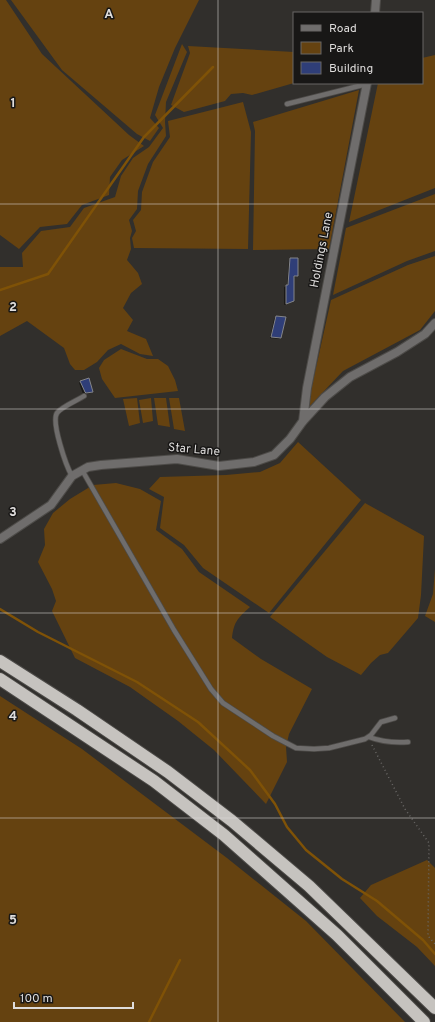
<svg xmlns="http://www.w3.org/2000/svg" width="435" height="1022" font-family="Overpass,sans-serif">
	<rect width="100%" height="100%" fill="#312f2c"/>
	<path fill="#654210" d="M0,0H6L42,54L129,135L144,146L122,160L110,177L109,195L82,205L67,224L40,227L19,249L0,235Z
		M11,0H199L175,48L159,87L150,118L159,128L150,141L137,134L62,70Z
		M182,44L187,52L166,102L165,122L166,136L148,164L138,191L137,209L129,220L132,231L130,238L131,249L127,260L138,273L142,284L131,293L123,308L133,320L127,331L146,339L153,356L140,354L121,344L108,350L97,362L84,370H75L70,364L64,348L27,321L0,336V267H23L22,253L41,231L70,227L84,208L115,197L121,176L133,158L149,147L163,128L155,115Z
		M188,46L294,52V83L252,95L243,93L231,94L225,101L184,112L171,105L190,53Z
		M435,55V188L349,222L378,83H422V58Z
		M359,90L329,249L253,250L255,131L253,122Z
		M243,102L251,132L248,249L134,248L132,238L136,231L133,220L141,210L142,192L153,162L170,137L168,121Z
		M435,194V251L407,261L333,295L346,228Z
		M435,256V311L420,330L343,371L309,407L311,390L331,300L408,265Z
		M121,349L147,359H158L168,366L175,380L178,391L115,398L102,379L99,368L104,360Z
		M137,398L140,423L129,426L123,399Z
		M151,398L153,421L143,423L139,400Z
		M154,398H166L170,427L158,425Z
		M169,398H179L185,431L174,429Z
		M298,442L361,500L269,613L203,568L184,545L160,528L164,497L149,489L160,477L226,475L260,472L280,463Z
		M116,483L140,489L161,501L156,530L182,549L199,572L250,607C238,618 234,621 232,638L261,659L312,689L289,734L286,747L287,762L266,804L214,750L178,721L130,687L75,658L52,611L56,601L52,589L38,562L45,545L44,529L53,513L70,499L93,485Z
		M365,503L424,536L421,595L418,618L388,653L380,655L371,663L361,675L327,657L270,617Z
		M435,569V622L425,616L433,594Z
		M0,696L82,749L227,858L306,921L405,1022H0Z
		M427,860L435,868V966L417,947L377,916L360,898L371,885Z"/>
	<path fill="#0007" d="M291,259L297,276L293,278V301L284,305V287L287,286L289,261Z
		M276,317L281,337L279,339L270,338L274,319Z
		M81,381L92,392L91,393L83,394L79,383Z"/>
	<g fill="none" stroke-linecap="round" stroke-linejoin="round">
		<path stroke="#7f5207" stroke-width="2.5" d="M0,290L48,274L144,137L213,67
			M0,609L38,632L137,682L198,722L250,770L275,804L287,827L306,850L342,879L377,901L423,940L435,954
			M149,1022L180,960"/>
	</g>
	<path fill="#2f3e78" stroke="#848589" d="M290,258H298V276H294V301L286,304V285H288Z
		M276,316L286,317L281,338L271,337Z
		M89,378L93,392L86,393L85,392L80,381Z"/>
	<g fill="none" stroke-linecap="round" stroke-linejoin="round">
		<g stroke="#4d4b48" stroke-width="6">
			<path id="lane" d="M287,104L367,84
				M82,470L174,630L211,689L223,703L273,736L296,748L314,749L329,748L365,739L371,735L381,722L395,718
				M72,476C66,466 51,422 57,413C61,407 78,400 84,396
				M369,737C382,742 394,743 408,742"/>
		</g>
		<g stroke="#4d4b48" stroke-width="10">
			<path id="street" d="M375,13L376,0
				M303,421L307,388L367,83
				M0,539L51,505L72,476L88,467L101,465L177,459L219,466L254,462L274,455L290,439L303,421L325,397L350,377L397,352L425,334L435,323"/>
		</g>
		<g stroke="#4d4b48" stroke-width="14">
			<path id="highway" d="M0,661L77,710L168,772L232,821L309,886L435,1008
				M0,679L154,781L224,835L337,935L424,1022"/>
		</g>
		<path stroke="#696765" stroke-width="1.5" stroke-dasharray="1 3" stroke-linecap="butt" d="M372,745L405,809L429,843L428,936L435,944"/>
		<use href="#lane" stroke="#6f6d6c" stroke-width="4.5"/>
		<use href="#street" stroke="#6f6d6c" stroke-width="8"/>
		<use href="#highway" stroke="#c6c3bf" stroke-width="12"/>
	</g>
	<path fill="none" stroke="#dfdddc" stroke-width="1" stroke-opacity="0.55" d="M218,0V1022M0,204H435M0,409H435M0,613H435M0,818H435"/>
	<g text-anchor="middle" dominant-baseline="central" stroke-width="3" stroke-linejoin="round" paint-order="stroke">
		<g font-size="12" fill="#dfdddc" stroke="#181716">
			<text transform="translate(322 250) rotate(-79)">Holdings Lane</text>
			<text transform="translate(194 450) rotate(5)">Star Lane</text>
		</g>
	</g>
	<g font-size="13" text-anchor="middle" font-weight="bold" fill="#dfdddc" stroke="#181716" stroke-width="3" stroke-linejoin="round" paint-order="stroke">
		<text x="109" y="18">A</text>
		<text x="13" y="107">1</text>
		<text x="13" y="311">2</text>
		<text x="13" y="516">3</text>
		<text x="13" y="720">4</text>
		<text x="13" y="924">5</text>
	</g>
	<rect x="293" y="12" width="130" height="72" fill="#181716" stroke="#686665"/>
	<rect x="301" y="25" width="20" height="6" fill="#6f6d6c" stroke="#686665"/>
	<text x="329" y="32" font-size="12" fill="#dfdddc">Road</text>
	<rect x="301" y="42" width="20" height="12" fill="#654210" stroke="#686665"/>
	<text x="329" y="52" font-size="12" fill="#dfdddc">Park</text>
	<rect x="301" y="62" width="20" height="12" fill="#2f3e78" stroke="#686665"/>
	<text x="329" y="72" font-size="12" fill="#dfdddc">Building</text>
	<path d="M14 1002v6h119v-6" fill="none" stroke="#dfdddc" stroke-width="2"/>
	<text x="20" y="1002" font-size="12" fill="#dfdddc" stroke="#181716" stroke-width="3" paint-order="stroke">100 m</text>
</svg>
